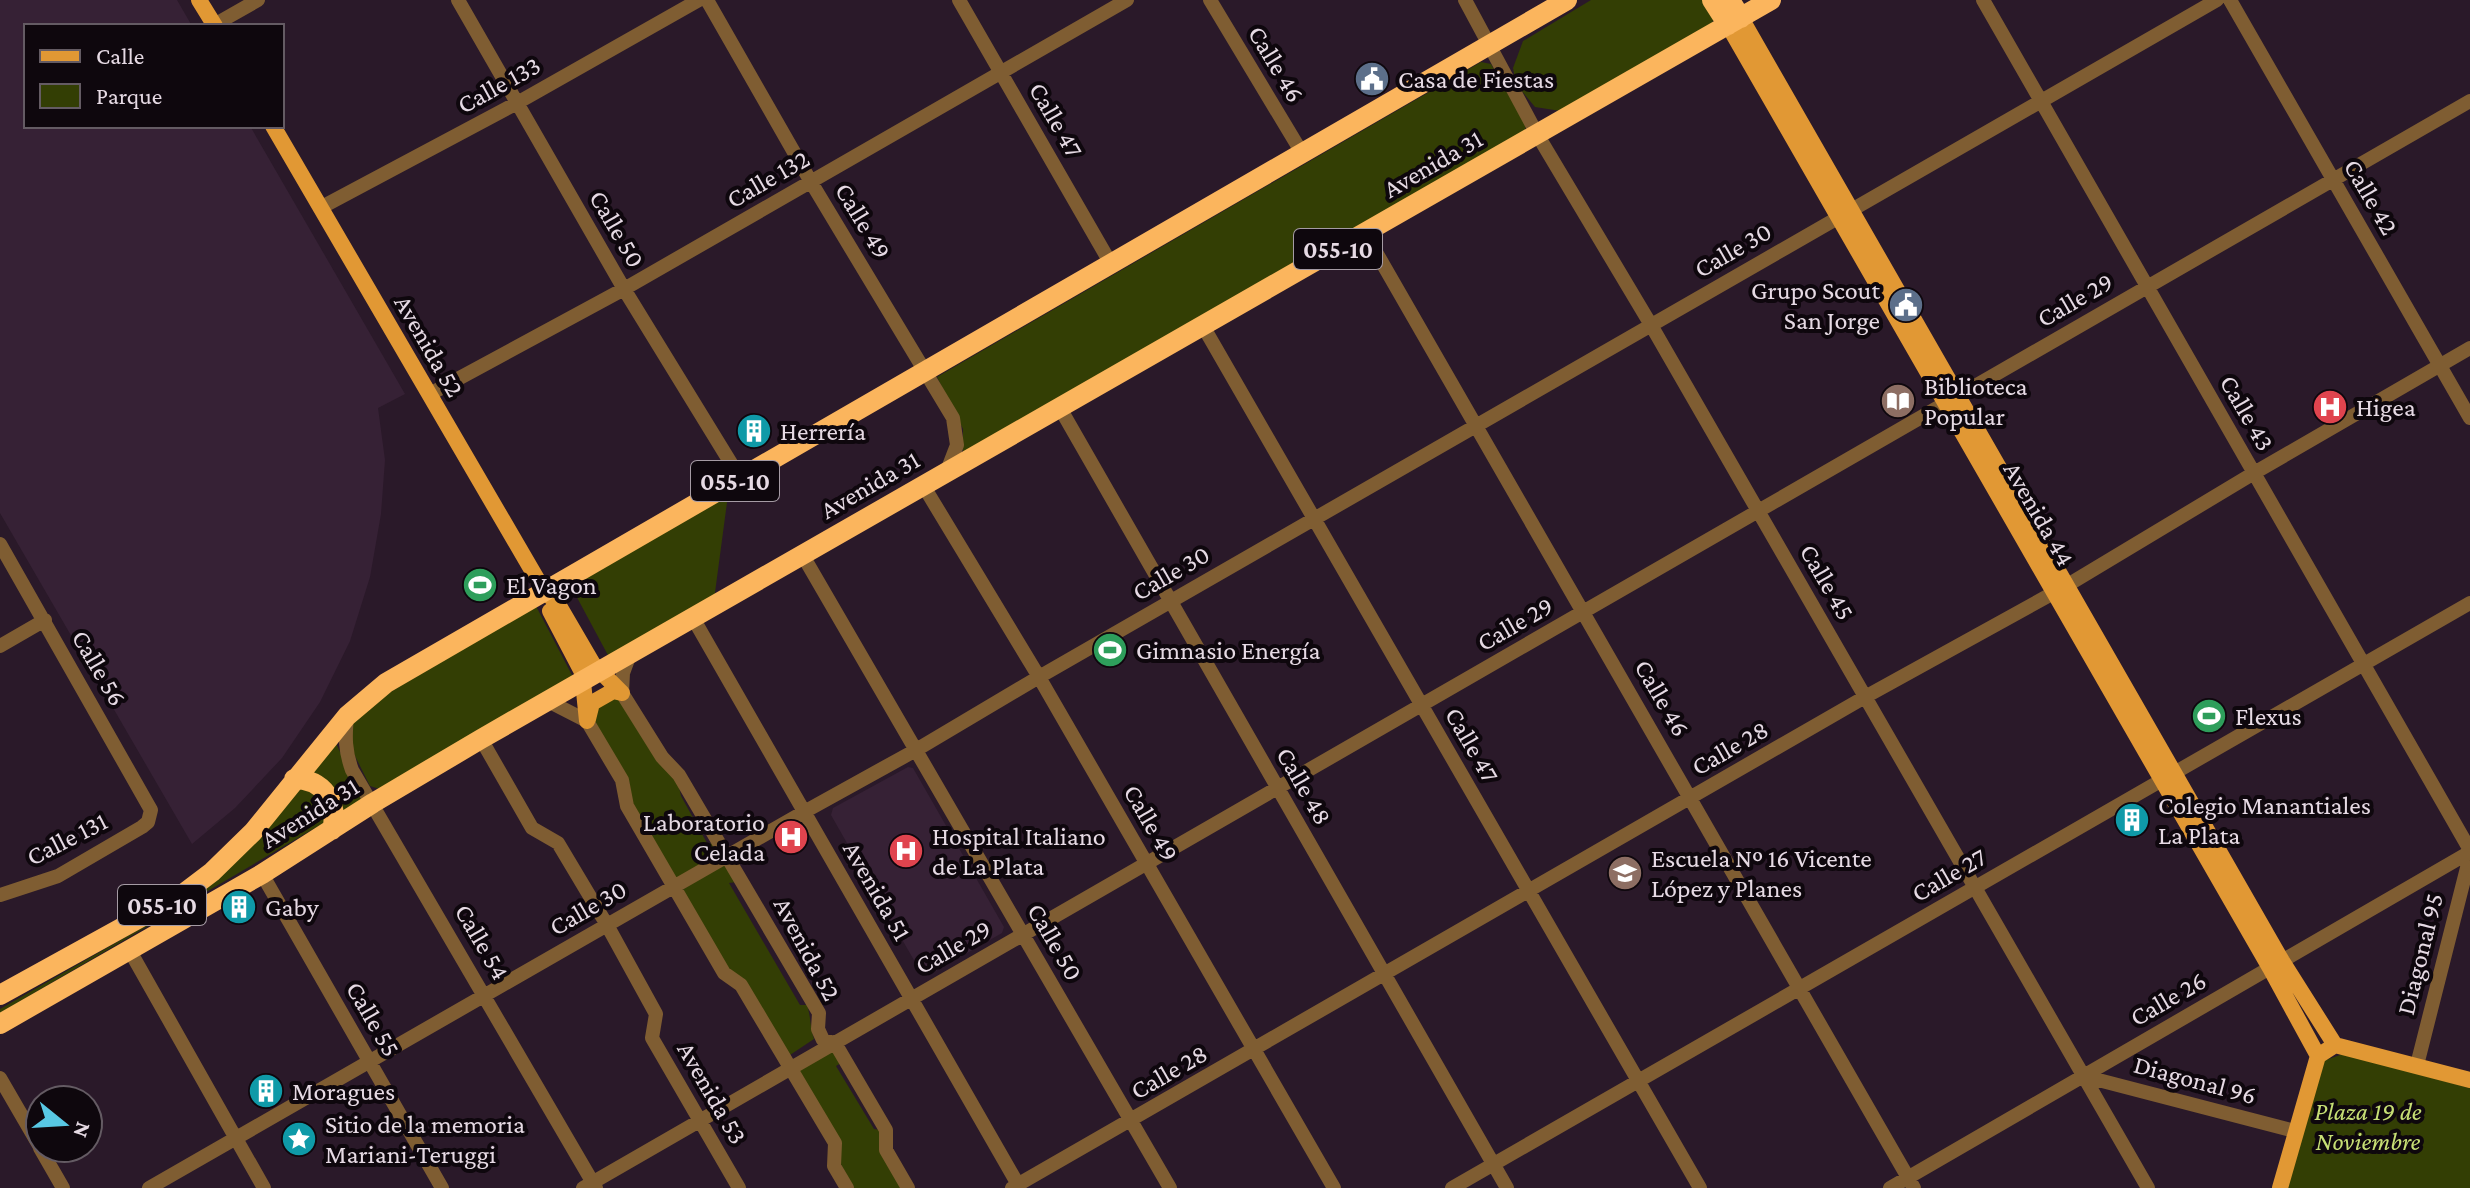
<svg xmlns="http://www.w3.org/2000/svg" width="2470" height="1188" font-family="'Crimson Pro',serif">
	<rect width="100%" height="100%" fill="#2a1929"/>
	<path fill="#362135" d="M0,0H177L192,26H26V126H250L405,394L378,408L385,460L381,514L370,577L350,641L320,702L282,758L235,808L192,844L0,513Z
		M908,767L913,768L1004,927L1002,933L927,976L922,974L878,898L870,902L865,892L872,887L831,815L833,808Z"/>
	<path fill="#333e04" d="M1591,0H1704L1714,18L1711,26L1567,112L1535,107L1516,84L1513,68L1523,41Z
		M1481,62L1491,64L1526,126L1524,134L963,458V429L937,377Z
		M728,495L714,600L610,659L573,590L585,579Z
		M536,606L574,679L386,791L370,786L353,752L350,726L375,701Z
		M616,696L677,778L681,796L707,843L714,844L719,853L676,880L630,801V784L591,715L595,708Z
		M336,743L363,802L340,815C339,799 325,778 310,770Z
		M300,784C317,790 329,802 327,821L0,1013V1009L177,908Z
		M725,863L737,882L729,883L800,1005H807C811,1017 810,1027 814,1039L790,1055L726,968L682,890Z
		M831,1047L841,1063L836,1066L874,1129L880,1130L901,1188H854L838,1159L798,1068Z
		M2343,1054L2470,1088V1188H2286L2323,1061Z"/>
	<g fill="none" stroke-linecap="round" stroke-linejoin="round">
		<path stroke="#7f5d32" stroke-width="14" d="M458,0L624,289L740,478
			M707,0L811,182L953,418L957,445L947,471
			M959,0L1111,264
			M1210,0L1302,153
			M1465,0L1537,134L1651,325L2148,1188
			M1983,0L2470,850
			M2230,0L2470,418
			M214,25L258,0
			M320,208L517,103L699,0
			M1365,233L1914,1188
			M1203,326L1700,1188
			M430,394L624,289L1127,0
			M1060,408L1507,1188
			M923,485L1039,677L1334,1188
			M0,544L151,810L148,822L142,827L58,876L0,895
			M802,554L1170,1188
			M693,618L1020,1188
			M0,646L45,620
			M630,654L623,673L622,693L662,757L679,775L819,1013L818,1029L823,1040L835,1043L886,1130V1150L908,1188
			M548,701L587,721L622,780L627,806L724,973L741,985L835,1143L834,1166L847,1188
			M347,716C345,737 345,751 352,770L596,1188
			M481,739L532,828L558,843L607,925L656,1014L652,1038L739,1188
			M262,874L442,1188
			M130,951L264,1188
			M2417,1065L2470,856
			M2083,1076L2295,1131
			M0,1078L40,1147
			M40,1148L63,1188
			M149,1188L804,812L916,750L1039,677L2217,0
			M583,1188L2470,101
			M1012,1188L1865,697L2066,586L2254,473L2470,348
			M1452,1188L2470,603
			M1890,1188L2470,852"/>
		<path stroke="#e19834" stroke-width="16" d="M199,0L215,26
			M1741,18L2282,961L2335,1045
			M1728,25L2270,968L2318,1056
			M273,126L544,591L558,604L593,664L622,693
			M550,611L582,672L587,721
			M588,719L592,703L613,691L622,693
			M2280,1188L2318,1056L2335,1045L2470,1080"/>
		<path stroke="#fbb55d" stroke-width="20" d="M1712,0L1728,25
			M1730,0L1741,18
			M294,779C323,779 339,802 332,830
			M0,995L183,894L212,872L253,832L347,716L386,683L1567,0
			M0,1024L262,874L373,803L481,739L1771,0"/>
	</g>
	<defs>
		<g id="civic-disc" transform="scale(1.8)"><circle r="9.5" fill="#5c6f8a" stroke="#0e070d"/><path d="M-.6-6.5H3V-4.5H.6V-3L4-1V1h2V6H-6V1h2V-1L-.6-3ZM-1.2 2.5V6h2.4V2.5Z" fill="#fff"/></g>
		<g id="library-disc" transform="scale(1.8)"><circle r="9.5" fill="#8d6e63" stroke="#0e070d"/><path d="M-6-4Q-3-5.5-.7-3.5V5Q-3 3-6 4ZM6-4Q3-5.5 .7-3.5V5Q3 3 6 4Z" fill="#fff"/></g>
		<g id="hospital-disc" transform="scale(1.8)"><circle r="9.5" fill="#e0444e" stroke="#0e070d"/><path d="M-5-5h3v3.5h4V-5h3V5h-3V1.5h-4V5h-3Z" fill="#fff"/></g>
		<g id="building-disc" transform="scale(1.8)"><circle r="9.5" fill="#0f9aa8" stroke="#0e070d"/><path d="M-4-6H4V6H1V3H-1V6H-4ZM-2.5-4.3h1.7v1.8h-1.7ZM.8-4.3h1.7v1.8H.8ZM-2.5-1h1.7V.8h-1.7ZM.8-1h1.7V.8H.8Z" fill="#fff"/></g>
		<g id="stadium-disc" transform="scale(1.8)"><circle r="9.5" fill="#2e9e5b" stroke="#0e070d"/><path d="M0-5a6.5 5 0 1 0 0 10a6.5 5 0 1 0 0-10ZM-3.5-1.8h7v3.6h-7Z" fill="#fff"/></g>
		<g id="school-disc" transform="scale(1.8)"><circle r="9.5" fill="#8d6e63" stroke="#0e070d"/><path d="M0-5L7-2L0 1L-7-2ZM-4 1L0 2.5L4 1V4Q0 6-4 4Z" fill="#fff"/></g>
		<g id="sight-disc" transform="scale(1.8)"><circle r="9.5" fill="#0f9aa8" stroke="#0e070d"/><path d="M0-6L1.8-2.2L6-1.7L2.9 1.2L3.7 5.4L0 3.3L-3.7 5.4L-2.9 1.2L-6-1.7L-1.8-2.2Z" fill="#fff"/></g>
	</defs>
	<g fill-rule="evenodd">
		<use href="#civic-disc" x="1372" y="79"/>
		<use href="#civic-disc" x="1906" y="305"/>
		<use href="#library-disc" x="1898" y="401"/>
		<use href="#hospital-disc" x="2330" y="407"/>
		<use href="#building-disc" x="754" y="431"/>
		<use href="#stadium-disc" x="480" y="585"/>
		<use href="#stadium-disc" x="1110" y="650"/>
		<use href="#stadium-disc" x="2209" y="716"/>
		<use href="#building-disc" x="2132" y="820"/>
		<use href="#hospital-disc" x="791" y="837"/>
		<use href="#hospital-disc" x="906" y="851"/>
		<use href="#school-disc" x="1625" y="873"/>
		<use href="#building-disc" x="239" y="907"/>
		<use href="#building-disc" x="266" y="1091"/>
		<use href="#sight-disc" x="299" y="1139"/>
	</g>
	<g text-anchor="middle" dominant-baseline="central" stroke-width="8" stroke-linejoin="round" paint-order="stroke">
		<g fill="#0e070d" stroke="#a59ba4" stroke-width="2">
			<rect x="1294" y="229" width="88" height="40" rx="6"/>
			<rect x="691" y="461" width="88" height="40" rx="6"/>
			<rect x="118" y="885" width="88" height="40" rx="6"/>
		</g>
		<g font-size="24" font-weight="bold" fill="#e6dae4">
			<text x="1338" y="249">055-10</text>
			<text x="735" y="481">055-10</text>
			<text x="162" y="905">055-10</text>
		</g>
		<g font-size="26" fill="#e6dae4" stroke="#0e070d">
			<text transform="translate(1276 64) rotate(59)">Calle 46</text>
			<text transform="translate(499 85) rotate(-29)">Calle 133</text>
			<text transform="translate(1056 120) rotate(60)">Calle 47</text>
			<text transform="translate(1433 164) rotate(-30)">Avenida 31</text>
			<text transform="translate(768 179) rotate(-30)">Calle 132</text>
			<text transform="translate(2371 197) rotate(60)">Calle 42</text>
			<text transform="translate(863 221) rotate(59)">Calle 49</text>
			<text transform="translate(617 229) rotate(60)">Calle 50</text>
			<text transform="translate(1733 250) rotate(-30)">Calle 30</text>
			<text transform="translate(2075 300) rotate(-30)">Calle 29</text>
			<text transform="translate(429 346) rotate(60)">Avenida 52</text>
			<text transform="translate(2247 413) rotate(60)">Calle 43</text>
			<text transform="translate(870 485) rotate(-30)">Avenida 31</text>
			<text transform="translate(2039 514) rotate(60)">Avenida 44</text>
			<text transform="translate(1171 573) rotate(-30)">Calle 30</text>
			<text transform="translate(1827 582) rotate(60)">Calle 45</text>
			<text transform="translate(1515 624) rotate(-30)">Calle 29</text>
			<text transform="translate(99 668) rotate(60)">Calle 56</text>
			<text transform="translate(1662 698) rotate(60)">Calle 46</text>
			<text transform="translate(1472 745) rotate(60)">Calle 47</text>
			<text transform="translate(1730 748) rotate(-30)">Calle 28</text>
			<text transform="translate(1304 786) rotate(60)">Calle 48</text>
			<text transform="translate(310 813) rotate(-32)">Avenida 31</text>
			<text transform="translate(1151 823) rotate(60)">Calle 49</text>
			<text transform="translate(67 839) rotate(-27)">Calle 131</text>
			<text transform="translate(1949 875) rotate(-30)">Calle 27</text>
			<text transform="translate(877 891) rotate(60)">Avenida 51</text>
			<text transform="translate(588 908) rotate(-30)">Calle 30</text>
			<text transform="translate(482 942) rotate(60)">Calle 54</text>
			<text transform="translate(1055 942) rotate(60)">Calle 50</text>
			<text transform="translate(953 947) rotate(-30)">Calle 29</text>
			<text transform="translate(807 949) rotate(62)">Avenida 52</text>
			<text transform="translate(2420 954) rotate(-76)">Diagonal 95</text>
			<text transform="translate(2168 999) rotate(-30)">Calle 26</text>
			<text transform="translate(373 1019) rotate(60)">Calle 55</text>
			<text transform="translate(1169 1072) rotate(-30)">Calle 28</text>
			<text transform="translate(2195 1080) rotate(15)">Diagonal 96</text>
			<text transform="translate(712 1093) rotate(60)">Avenida 53</text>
		</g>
		<g font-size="26" fill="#e6dae4" stroke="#0e070d" text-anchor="start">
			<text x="1398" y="79">Casa de Fiestas</text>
			<text x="1880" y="290" text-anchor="end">Grupo Scout<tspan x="1880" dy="30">San Jorge</tspan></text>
			<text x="1924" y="386">Biblioteca<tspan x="1924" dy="30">Popular</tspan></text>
			<text x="2356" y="407">Higea</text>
			<text x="780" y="431">Herrería</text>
			<text x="506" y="585">El Vagon</text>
			<text x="1136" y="650">Gimnasio Energía</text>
			<text x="2235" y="716">Flexus</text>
			<text x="2158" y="805">Colegio Manantiales<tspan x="2158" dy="30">La Plata</tspan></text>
			<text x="765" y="822" text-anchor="end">Laboratorio<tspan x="765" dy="30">Celada</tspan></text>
			<text x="932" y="836">Hospital Italiano<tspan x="932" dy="30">de La Plata</tspan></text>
			<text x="1651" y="858">Escuela Nº 16 Vicente<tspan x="1651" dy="30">López y Planes</tspan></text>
			<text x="265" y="907">Gaby</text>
			<text x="292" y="1091">Moragues</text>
			<text x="325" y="1124">Sitio de la memoria<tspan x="325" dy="30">Mariani-Teruggi</tspan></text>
		</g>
		<g font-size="26" font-style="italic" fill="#c7df75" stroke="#0e070d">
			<text x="2368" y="1111">Plaza 19 de<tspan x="2368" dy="30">Noviembre</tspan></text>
		</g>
	</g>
	<rect x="24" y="24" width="260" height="104" fill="#0e070d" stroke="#645b63" stroke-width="2"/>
	<rect x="40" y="50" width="40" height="12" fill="#e19834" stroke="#645b63" stroke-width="2"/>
	<text x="96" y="64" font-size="24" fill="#e6dae4">Calle</text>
	<rect x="40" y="84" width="40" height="24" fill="#333e04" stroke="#645b63" stroke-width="2"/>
	<text x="96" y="104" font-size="24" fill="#e6dae4">Parque</text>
	<g transform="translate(64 1124) rotate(108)"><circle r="38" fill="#0e070d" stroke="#645b63" stroke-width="2"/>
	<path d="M0-6L14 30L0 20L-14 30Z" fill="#58c8e4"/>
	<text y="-12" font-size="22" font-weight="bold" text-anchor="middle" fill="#e6dae4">N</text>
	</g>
</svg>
